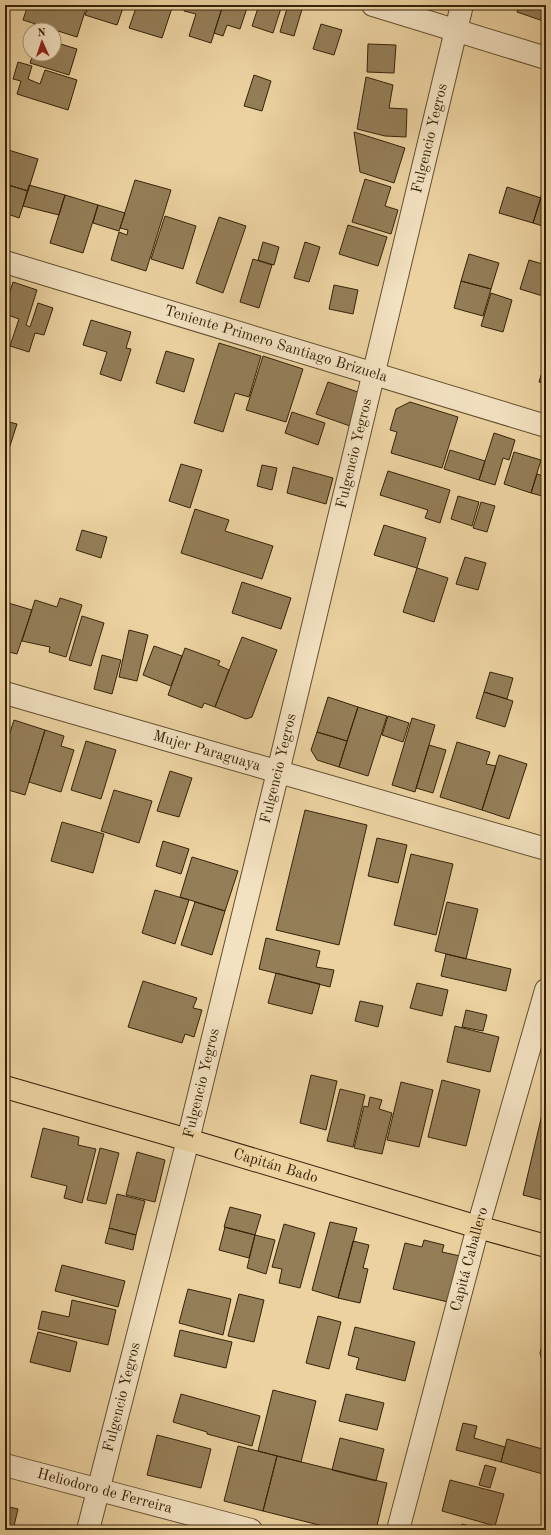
<svg xmlns="http://www.w3.org/2000/svg" width="551" height="1535" font-family="'Old Standard TT',serif">
	<rect width="100%" height="100%" fill="#ecd2a1"/>
	<filter id="stains"><feTurbulence type="fractalNoise" baseFrequency=".005" numOctaves="4"/><feColorMatrix values="0 0 0 0 .2 0 0 0 0 .09 0 0 0 0 .02 0 0 0 .5 -.17"/></filter>
	<radialGradient id="worn" r=".72"><stop offset=".6" stop-color="#630" stop-opacity="0"/><stop offset="1" stop-color="#630" stop-opacity=".3"/></radialGradient>
	<path fill="#947e58" stroke="#352308" d="M28,5H87L77,37L23,20Z
		M89,5H124L117,25L85,15Z
		M137,5H173L162,38L129,28Z
		M185,5H223L211,43L189,36L196,14L184,11Z
		M223,5H236L247,8L240,29L227,25L223,36L214,33Z
		M259,5H282L273,33L252,26Z
		M288,5L303,6L294,36L280,32Z
		M520,5H546V22L517,12Z
		M321,24L342,30L334,55L313,49Z
		M54,42L77,49L69,75L30,63L33,54H54Z
		M368,44L396,45L394,73L367,72Z
		M18,62L32,66L28,79L40,84L45,70L77,80L68,110L17,94L21,81L13,79Z
		M254,75L271,81L262,111L244,106Z
		M366,77L393,85L389,108L407,109L406,137L385,136L357,129Z
		M354,132L405,148L394,183L360,172Z
		M5,149L38,159L28,191L5,184Z
		M365,179L391,187L385,206L398,210L391,234L352,222Z
		M135,180L171,190L146,271L111,260L119,232L127,235L128,230L120,228Z
		M545,183L546,184V227L533,223Z
		M5,184L28,191L19,218L5,213Z
		M29,185L65,195L59,215L23,206Z
		M507,187L541,198L533,223L499,213Z
		M65,195L98,205L83,253L50,243Z
		M98,205L125,213L119,231L93,223Z
		M165,216L196,226L183,269L151,259Z
		M219,217L246,226L223,293L196,283Z
		M348,225L387,237L378,266L339,254Z
		M263,242L279,247L274,265L258,260Z
		M305,242L320,247L309,282L294,278Z
		M469,254L499,263L491,289L461,281Z
		M253,259L272,265L259,308L240,302Z
		M529,260L546,265V297L520,289Z
		M461,281L491,289L483,316L454,308Z
		M13,282L37,290L26,325L30,327L38,303L53,308L44,335L35,333L29,352L10,346L19,319L5,314V307Z
		M334,285L358,290L353,314L329,309Z
		M491,293L512,300L503,332L481,326Z
		M91,320L131,332L126,348L131,349L121,381L100,374L107,352L83,345Z
		M219,343L261,356L249,397L235,393L223,432L194,423Z
		M166,351L194,359L184,392L156,383Z
		M263,356L303,369L286,422L246,410Z
		M546,359V384L539,382Z
		M328,382L361,393L350,426L316,414Z
		M410,402L458,417L442,468L391,453L397,432L390,430L396,409Z
		M292,412L325,423L318,445L285,433Z
		M5,421L17,424L8,452L5,451Z
		M494,433L515,440L509,460L503,458L495,485L479,480Z
		M450,450L485,461L479,480L444,469Z
		M514,452L541,460L531,493L504,484Z
		M181,464L202,470L190,508L169,501Z
		M262,465L277,468L272,490L257,486Z
		M293,467L333,478L326,504L287,493Z
		M388,471L450,490L440,523L425,518L428,510L380,495Z
		M537,474L546,477V497L531,493Z
		M458,496L479,502L472,526L451,519Z
		M481,502L495,506L487,532L473,528Z
		M195,509L229,520L225,531L273,546L262,579L181,553Z
		M384,525L426,538L417,568L374,555Z
		M82,530L107,537L101,558L76,550Z
		M465,557L486,563L478,590L456,584Z
		M417,568L448,578L434,622L403,612Z
		M242,582L291,598L281,629L232,613Z
		M60,598L82,605L66,657L49,652L50,647L22,641L35,600L57,607Z
		M5,602L32,610L17,654L5,651Z
		M82,616L104,623L91,666L69,660Z
		M129,630L148,635L137,681L119,677Z
		M242,637L277,650L252,717L246,719L215,707Z
		M154,646L182,656L171,686L143,675Z
		M185,648L220,661L218,665L229,670L215,707L204,703L202,708L168,695Z
		M102,655L121,660L112,694L94,689Z
		M490,672L513,678L507,699L484,692Z
		M484,692L513,701L505,727L476,718Z
		M328,697L358,707L347,741L317,732Z
		M358,707L387,716L368,776L339,767Z
		M388,716L409,723L403,742L382,735Z
		M412,718L435,725L415,792L392,785Z
		M14,720L45,730L25,795L5,789V782L8,773L5,772V748Z
		M45,730L64,736L61,746L74,750L61,792L29,782Z
		M317,732L347,741L339,767L317,760L311,750Z
		M86,741L116,750L101,799L71,790Z
		M457,742L490,752L486,764L496,766L482,810L440,797Z
		M429,745L446,750L433,793L416,788Z
		M499,755L527,764L509,819L482,810Z
		M170,771L192,778L179,817L157,811Z
		M114,790L152,801L139,843L101,831Z
		M305,810L367,825L339,945L276,930Z
		M62,822L104,834L93,873L51,861Z
		M377,838L407,845L398,883L368,876Z
		M163,841L189,849L181,874L156,866Z
		M411,854L453,864L436,935L394,925Z
		M192,857L238,871L225,911L180,897Z
		M155,890L189,900L175,944L142,933Z
		M195,902L225,911L212,955L181,945Z
		M447,902L478,909L466,959L435,951Z
		M266,938L320,951L316,967L334,970L330,987L259,969Z
		M446,954L511,969L506,991L441,976Z
		M276,973L320,984L312,1014L268,1003Z
		M143,981L197,998L193,1008L202,1010L194,1037L185,1034L182,1043L128,1027Z
		M417,983L448,990L442,1016L410,1008Z
		M360,1001L383,1006L378,1027L355,1021Z
		M466,1010L487,1015L483,1031L462,1027Z
		M455,1026L499,1037L490,1072L447,1062Z
		M311,1075L337,1081L326,1130L300,1123Z
		M442,1080L480,1090L466,1146L428,1137Z
		M401,1082L433,1090L419,1147L387,1140Z
		M340,1089L365,1095L353,1147L327,1141Z
		M370,1097L382,1100L379,1109L392,1113L382,1154L354,1148L364,1106L368,1107Z
		M544,1106H546V1201L523,1195Z
		M43,1128L79,1137L78,1145L96,1149L82,1203L64,1198L67,1186L31,1177Z
		M100,1148L119,1153L106,1204L87,1200Z
		M137,1152L165,1160L155,1202L126,1195Z
		M117,1194L145,1201L136,1235L109,1228Z
		M230,1207L261,1215L255,1235L224,1227Z
		M330,1222L357,1228L338,1298L312,1290Z
		M284,1224L315,1233L300,1288L279,1283L282,1269L272,1267Z
		M225,1227L255,1235L249,1258L219,1250Z
		M109,1228L136,1235L133,1250L105,1243Z
		M255,1235L275,1240L266,1274L247,1268Z
		M424,1240L444,1245L442,1252L460,1256L448,1302L393,1289L405,1243L422,1247Z
		M353,1241L369,1245L363,1268L368,1269L360,1303L338,1298Z
		M62,1265L125,1281L118,1307L55,1291Z
		M188,1289L231,1299L223,1335L179,1323Z
		M239,1294L264,1300L254,1342L228,1336Z
		M72,1300L116,1310L108,1345L38,1329L42,1311L69,1317Z
		M318,1316L341,1322L329,1369L306,1363Z
		M355,1327L415,1342L405,1381L356,1369L359,1358L348,1355Z
		M180,1330L232,1342L226,1368L174,1356Z
		M38,1332L77,1342L70,1372L30,1362Z
		M546,1333V1368L543,1364L540,1353Z
		M273,1390L316,1401L301,1462L258,1451Z
		M181,1394L260,1416L252,1446L207,1434V1432L173,1422Z
		M346,1394L384,1403L377,1430L339,1421Z
		M463,1423L477,1426L474,1438L505,1447L501,1462L456,1450Z
		M157,1435L211,1449L201,1488L147,1475Z
		M340,1438L384,1449L376,1481L332,1470Z
		M507,1439L546,1450V1475L501,1462Z
		M238,1446L277,1456L263,1511L224,1501Z
		M277,1456L387,1483L376,1530H339L263,1511Z
		M485,1465L496,1468L490,1488L479,1485Z
		M450,1480L504,1494L495,1526L442,1511Z
		M5,1506L18,1509L13,1530H5Z
		M462,1524L484,1530H460Z"/>
	<g fill="none" stroke-linecap="round" stroke-linejoin="round">
		<g stroke="#634f2e" stroke-width="24">
			<g id="street">
				<path d="M373,5L546,58"/>
				<path id="s1" d="M5,262L546,426"/>
				<path id="s2" d="M5,693L546,849"/>
				<path id="s3" d="M5,1465L251,1530"/>
				<path id="s4" d="M88,1530L188,1140L278,772L462,5"/>
				<path id="s5" d="M398,1530L478,1227L546,990"/>
			</g>
		</g>
		<g stroke="#352308" stroke-width="24">
			<g id="primary">
				<path id="s6" d="M5,1087L188,1140L478,1227L546,1246"/>
			</g>
		</g>
		<use href="#street" stroke="#f3e2c2" stroke-width="22"/>
		<use href="#primary" stroke="#ecd2a1" stroke-width="22"/>
	</g>
	<g text-anchor="middle" dominant-baseline="central" stroke-width="3" stroke-linejoin="round" paint-order="stroke">
		<g font-size="15" fill="#352308" stroke="#f3e2c2">
			<text stroke="none"><textPath href="#s4" startOffset="1433">Fulgencio Yegros</textPath></text>
			<text stroke="none"><textPath href="#s1" startOffset="283">Teniente Primero Santiago Brizuela</textPath></text>
			<text stroke="none"><textPath href="#s4" startOffset="1109">Fulgencio Yegros</textPath></text>
			<text stroke="none"><textPath href="#s2" startOffset="210">Mujer Paraguaya</textPath></text>
			<text stroke="none"><textPath href="#s4" startOffset="785">Fulgencio Yegros</textPath></text>
			<text stroke="none"><textPath href="#s4" startOffset="461">Fulgencio Yegros</textPath></text>
			<text stroke="none"><textPath href="#s6" startOffset="282">Capitán Bado</textPath></text>
			<text stroke="none"><textPath href="#s5" startOffset="280">Capitá Caballero</textPath></text>
			<text stroke="none"><textPath href="#s4" startOffset="137">Fulgencio Yegros</textPath></text>
			<text stroke="none"><textPath href="#s3" startOffset="103">Heliodoro de Ferreira</textPath></text>
		</g>
	</g>
	<rect width="551" height="1535" fill="none" stroke="#ecd2a1" stroke-width="20"/>
	<rect x="6" y="6" width="539" height="1523" fill="none" stroke="#352308" stroke-width="2"/>
	<rect x="10" y="10" width="531" height="1515" fill="none" stroke="#352308"/>
	<g transform="translate(42 42) rotate(357)"><circle r="19" fill="#f3e2c2" stroke="#a79678"/>
	<path d="M0-3L7 15L0 10L-7 15Z" fill="#8f2418"/>
	<text y="-6" font-size="11" font-weight="bold" text-anchor="middle" fill="#352308">N</text>
	</g>
	<rect width="100%" height="100%" filter="url(#stains)"/>
	<rect width="100%" height="100%" fill="url(#worn)"/>
</svg>
